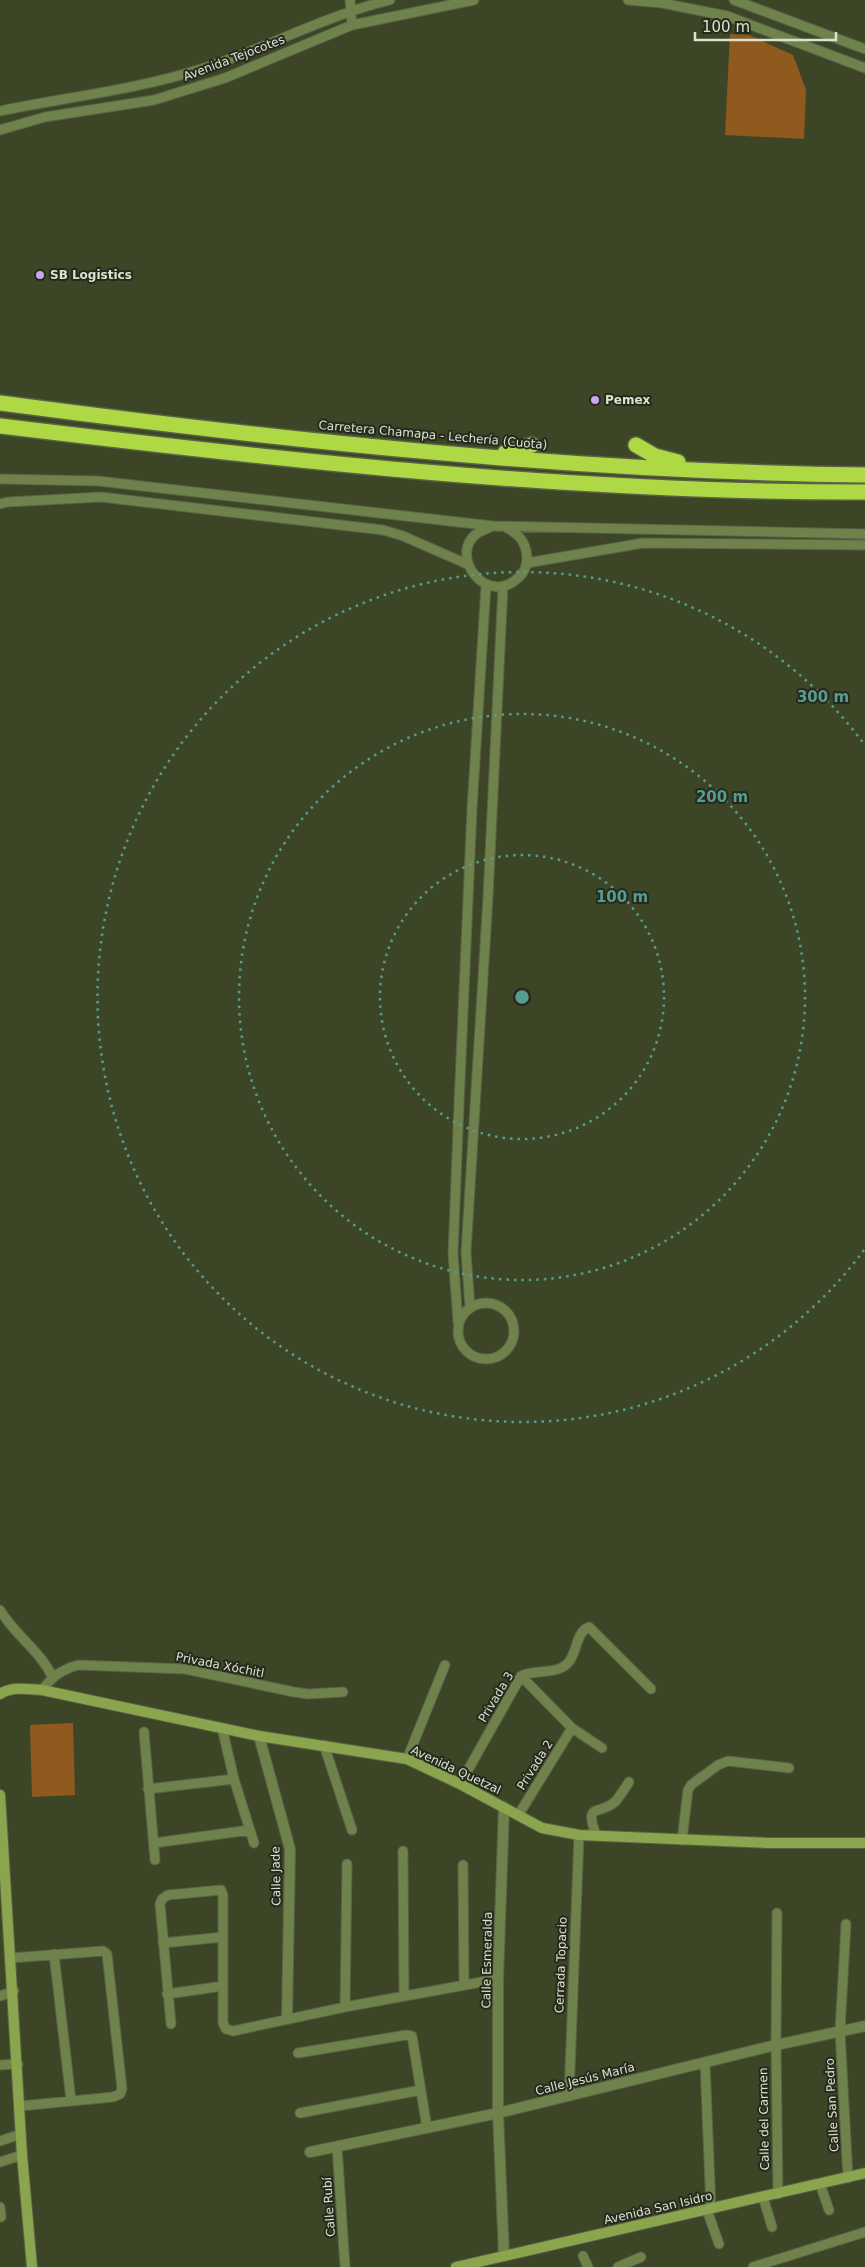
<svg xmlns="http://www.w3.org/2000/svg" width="865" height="2267" font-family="'DejaVu Sans',sans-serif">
	<rect width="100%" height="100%" fill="#3c4627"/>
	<path fill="#905a1f" d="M730,34L749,35L793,55L806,90L804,139L725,135Z
		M73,1723L75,1795L32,1797L30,1725Z"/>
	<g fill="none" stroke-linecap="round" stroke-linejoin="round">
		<g stroke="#596245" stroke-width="11">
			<path id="minor" d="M350,0L352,25
				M628,0L662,3L727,16L865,68
				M734,0L865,49
				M0,111C67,97 135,90 201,69C265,49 324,16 390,0
				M0,130L45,117L154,100L225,78L352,25L474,0
				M0,479L98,481L493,526L865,534
				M0,504L8,502L101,497L383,530L403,536L467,564
				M493,526C489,528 483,530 479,532C446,553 486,609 519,577C525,572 527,565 527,557C526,542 519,534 507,528
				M527,563L643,543L865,545
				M458 1331a28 28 0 1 1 56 0a28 28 0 1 1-56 0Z
				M470,1307L466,1252L488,897L503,586
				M458,1322L453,1254L459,1104L472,809L486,585
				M0,1610C15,1635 40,1651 52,1676
				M521,1676L572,1728L602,1748
				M42,1690C53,1676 61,1670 78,1665L185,1669L294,1692L308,1694L343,1692
				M222,1728L234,1779L254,1843
				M144,1732L155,1860
				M324,1745L352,1830
				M407,1759L445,1665
				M460,1784L521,1676C536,1669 555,1675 567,1664C578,1654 575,1632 589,1627L651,1689
				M148,1789L234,1779
				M519,1814L572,1728
				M596,1835C584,1802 598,1816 615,1802C620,1796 625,1788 629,1782
				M682,1840L688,1790L691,1785L718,1765L728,1761L789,1768
				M154,1843L250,1830
				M403,1851L404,1996
				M463,1865L464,1985
				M777,1913L776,2045L778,2194
				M846,1924L840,2031L848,2178
				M163,1943L223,1937
				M54,1954L71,2100
				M11,1958L103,1951L107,1954L122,2089L120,2094L113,2097L20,2106
				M167,1994L223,1986
				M0,1996L14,1991
				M345,2007L347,1864
				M171,2024L160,1904L162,1899L168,1895L221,1890L223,1895V2023L226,2029L233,2031L345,2007L498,1979
				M298,2053L406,2035L412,2036L427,2128
				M705,2063L711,2209
				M0,2065L18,2064
				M569,2096L579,1835
				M300,2113L421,2090
				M0,2141L21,2134
				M337,2146L345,2267
				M0,2162L22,2155
				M820,2184L829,2210
				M763,2197L772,2227
				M0,2207L1,2217
				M707,2210L719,2244
				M583,2256L588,2267
				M618,2267L641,2257
				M753,2267L865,2232"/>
		</g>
		<g stroke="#596245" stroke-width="12">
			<path id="tertiary" d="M259,1736L290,1849L287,2019
				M310,2152L498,2113L776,2045L865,2026
				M504,2256L498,2113V1979L504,1807"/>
		</g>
		<g stroke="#596245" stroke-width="12">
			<path id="secondary" d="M0,1694C12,1686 28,1689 42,1690L259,1736L407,1759L460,1784L542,1828L579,1835L768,1843H865
				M0,1795L22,2155L32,2267
				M456,2267L865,2173"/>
		</g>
		<g stroke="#596245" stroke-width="18">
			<path id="motorway" d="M0,403C287,441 576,472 865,475
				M0,426C287,461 575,493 865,492
				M636,445L655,456L678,462
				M505,453L532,445"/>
		</g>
		<use href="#minor" stroke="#70824c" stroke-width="9"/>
		<use href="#tertiary" stroke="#70824c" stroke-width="10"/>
		<use href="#secondary" stroke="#8aa54d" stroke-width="10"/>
		<use href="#motorway" stroke="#afd845" stroke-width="15"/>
	</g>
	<g fill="none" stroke="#569c90" stroke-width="2.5" stroke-dasharray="2.5 5">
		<circle cx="522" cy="997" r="142"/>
		<circle cx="522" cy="997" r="283"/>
		<path d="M864 1250A425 425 0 1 1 864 744"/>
	</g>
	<g fill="#c6a6f0" stroke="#252a1c" stroke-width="2">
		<circle cx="40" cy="275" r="5"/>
		<circle cx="595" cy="400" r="5"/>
	</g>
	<g text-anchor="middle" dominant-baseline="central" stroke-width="4" stroke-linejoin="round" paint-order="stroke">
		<g font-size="12" fill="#dbe2d0" stroke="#252a1c">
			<text transform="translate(234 58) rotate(-21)">Avenida Tejocotes</text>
			<text transform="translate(433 435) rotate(5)">Carretera Chamapa - Lechería (Cuota)</text>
			<text transform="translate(220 1665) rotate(11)">Privada Xóchitl</text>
			<text transform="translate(496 1697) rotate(-59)">Privada 3</text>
			<text transform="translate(535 1765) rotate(-58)">Privada 2</text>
			<text transform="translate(456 1770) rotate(25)">Avenida Quetzal</text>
			<text transform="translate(276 1876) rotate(-91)">Calle Jade</text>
			<text transform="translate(487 1960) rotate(-89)">Calle Esmeralda</text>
			<text transform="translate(561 1965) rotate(-88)">Cerrada Topacio</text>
			<text transform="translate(585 2079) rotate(-14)">Calle Jesús María</text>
			<text transform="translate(832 2105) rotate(-93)">Calle San Pedro</text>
			<text transform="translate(764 2119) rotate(-91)">Calle del Carmen</text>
			<text transform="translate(329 2207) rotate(-94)">Calle Rubí</text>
			<text transform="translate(658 2208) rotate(-13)">Avenida San Isidro</text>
		</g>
		<g font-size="12" font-weight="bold" fill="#dbe2d0" stroke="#252a1c" text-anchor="start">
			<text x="50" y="275">SB Logistics</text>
			<text x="605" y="400">Pemex</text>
		</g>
	</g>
	<circle cx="522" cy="997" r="8" fill="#569c90" stroke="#252a1c" stroke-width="2.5"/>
	<g font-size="15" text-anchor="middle" font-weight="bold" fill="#569c90" stroke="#252a1c" stroke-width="4" stroke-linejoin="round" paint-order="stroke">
		<text x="823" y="702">300 m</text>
		<text x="722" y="802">200 m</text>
		<text x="622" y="902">100 m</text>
	</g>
	<path d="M695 32v8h141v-8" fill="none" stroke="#dbe2d0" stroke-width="2.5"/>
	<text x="702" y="32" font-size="15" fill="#dbe2d0" stroke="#252a1c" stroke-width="4" paint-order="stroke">100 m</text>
</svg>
